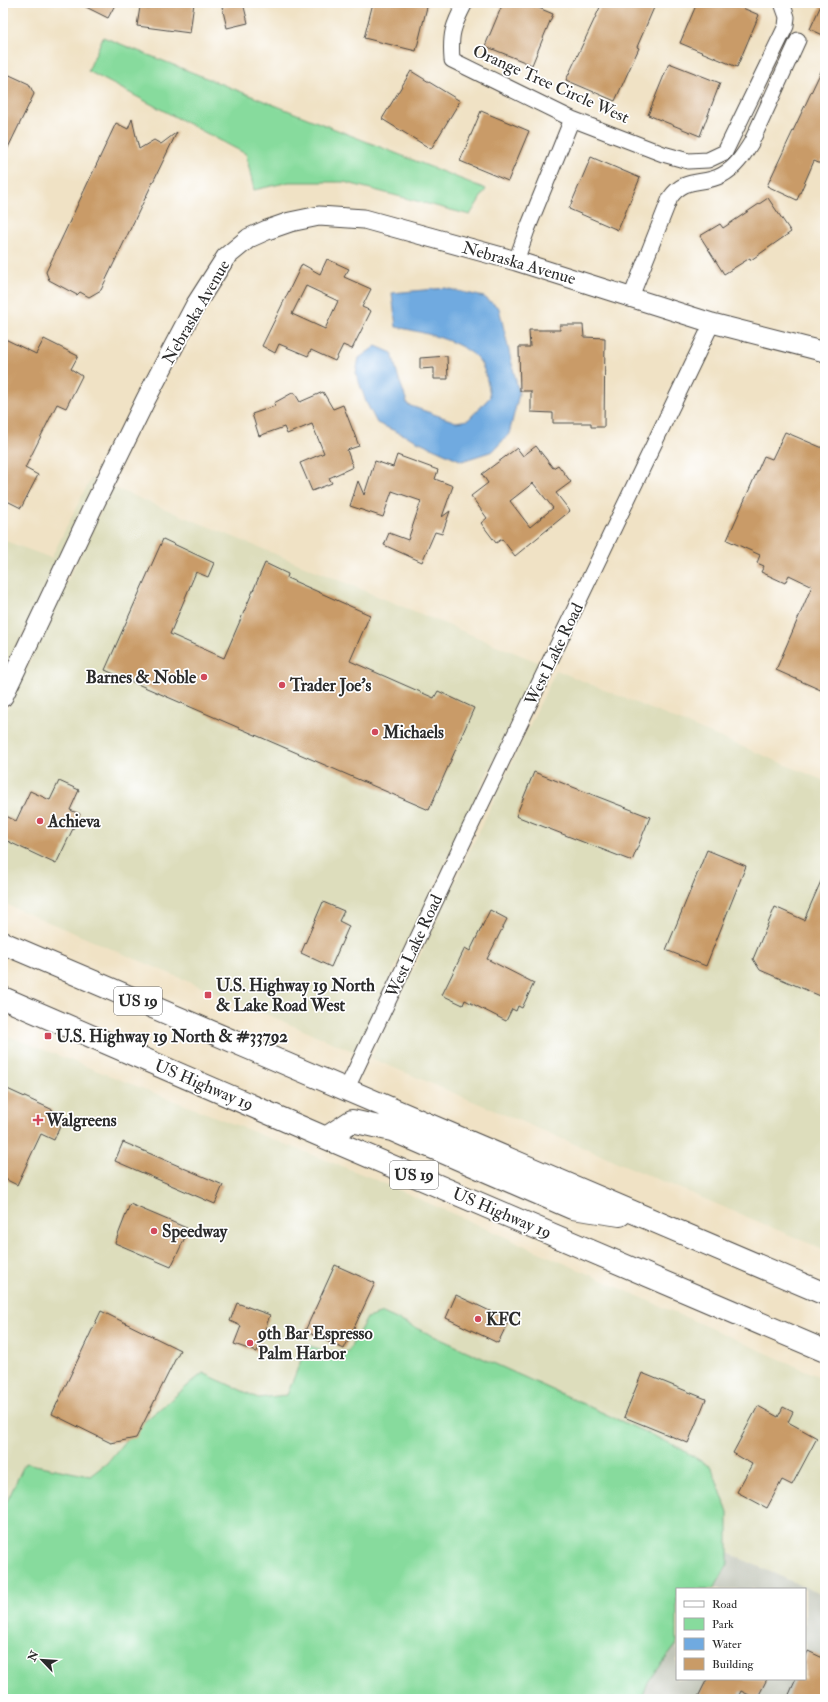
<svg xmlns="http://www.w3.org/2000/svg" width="828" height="1702" font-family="'IM FELL Double Pica',serif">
	<rect width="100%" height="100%" fill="#fff"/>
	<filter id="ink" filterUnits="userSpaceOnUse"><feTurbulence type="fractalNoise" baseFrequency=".025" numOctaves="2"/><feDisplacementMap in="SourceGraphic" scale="8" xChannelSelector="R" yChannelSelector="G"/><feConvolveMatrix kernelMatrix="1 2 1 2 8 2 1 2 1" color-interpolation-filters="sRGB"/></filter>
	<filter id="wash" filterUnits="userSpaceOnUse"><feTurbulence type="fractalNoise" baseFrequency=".012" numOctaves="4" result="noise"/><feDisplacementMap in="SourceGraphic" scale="16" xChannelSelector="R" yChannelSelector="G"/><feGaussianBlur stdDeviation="0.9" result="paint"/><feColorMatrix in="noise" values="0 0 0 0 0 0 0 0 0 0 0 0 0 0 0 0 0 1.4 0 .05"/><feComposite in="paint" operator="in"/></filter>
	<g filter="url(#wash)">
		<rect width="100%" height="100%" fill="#f0e2c5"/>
		<path fill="#ddddbc" d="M91,478L96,481L3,676V540L51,558Z
			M112,487L540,663L355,1052L3,903V717Z
			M556,670L825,781V1250L371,1058Z
			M3,1034L372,1178L825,1379V1596L728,1553V1512L712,1468L678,1447L367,1318L348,1352L326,1351L307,1346L287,1395L258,1398L203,1373L133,1431L107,1463L90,1476L25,1463L3,1510Z"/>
		<path fill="#c2c6b9" d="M728,1553L825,1596V1699H642L648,1682L677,1644V1679H805V1589H714L728,1564Z"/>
		<path fill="#87db9d" stroke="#598364" d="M103,37L486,189L470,215L344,182H289L254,190L246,154L88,71Z
			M383,1313L678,1447L712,1468L728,1512V1564L714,1589H677V1644L648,1682L642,1699H3V1510L25,1463L90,1476L107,1463L133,1431L203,1373L258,1398L287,1395L307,1345L326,1351L348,1352L367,1318Z"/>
		<path fill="#70aae0" stroke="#4e6a86" d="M445,288L484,297L499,308L519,394L509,434L493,451L462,461L377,423L366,402L356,373L359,358L376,346L392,353L398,376L408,405L456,422L468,420L490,397C489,388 485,366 478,359C461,340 421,332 396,327L392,293Z"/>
		<g id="blocks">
			<path fill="#c99b67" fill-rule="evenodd" d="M78,3H116L108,18Z
				M150,3H194L190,33L137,26L140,7L149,8Z
				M239,3H243L248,23L227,28L222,7Z
				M373,3H428L416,51L364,38Z
				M503,3H527L553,14L532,65L485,46Z
				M602,3H656L637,47L639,48L615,101L566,80Z
				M697,3H731L759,15L737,67L680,43Z
				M822,3H825V36L810,29Z
				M669,63L720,83L700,136L648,115Z
				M825,63V154L821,164L814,161L797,200L767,186Z
				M411,71L460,101L431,149L382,119Z
				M3,72L29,84L34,94L3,158Z
				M481,111L529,131L508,181L460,161Z
				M132,119L139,149L154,140L161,144L177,132L101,290L89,297L80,292L77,295L49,280L46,272L116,123L128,129Z
				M591,157L640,178L618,230L569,209Z
				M768,198L791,232L751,260L750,258L724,274L700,236L720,224L723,228Z
				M327,259L349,269L344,277L371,289L362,307L371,311L352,349L343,345L335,361L311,350L308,356L279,344L275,353L262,346L302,264L320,274ZM306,286L338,301L325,329L292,314Z
				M560,325H583L584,337L605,338L604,427H591V423H553V413L531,412V391H520L519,347H530L529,330H560Z
				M3,338L36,354L44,339L78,356L71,369L82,376L66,408L57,404L25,468L38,475L21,508L3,499Z
				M447,356L448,379H434V368L420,369V358Z
				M294,392L300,402L323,392L333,409L343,405L359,446L347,450L353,467L329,478L332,483L312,491L300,463L324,453L312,424L287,434L284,427L259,436L252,414L275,406L274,403Z
				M785,432L825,449V692L776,670L812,586L789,575L785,583L761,572L764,566L757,563L760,555L727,540L764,456L772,459Z
				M536,446L553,468L558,465L571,482L556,493L570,511L515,556L502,539L496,543L481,523L487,518L471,496L488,483L482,474L517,448L523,456ZM533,483L553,508L530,527L510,501Z
				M397,455L438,470L435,479L453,486L442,517L450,511L442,534L435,532L422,562L384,545L389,533L408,540L421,501L392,491L383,517L350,506L358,481L364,495L375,461L393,467Z
				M163,539L214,563L208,577L196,572L170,634L224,658L265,563L288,574L287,578L370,615L350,661L434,698L438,691L474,708L429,810L105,670Z
				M534,772L650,817L632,861L516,816Z
				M59,781L79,790L70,810L80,814L56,864L3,839V822L6,816L16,821L30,791L50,800Z
				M707,850L746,866L706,966L666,950Z
				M825,872V998L760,970L753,959L775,907L804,920Z
				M323,902L344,911L339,921L349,926L331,967L301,953Z
				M490,910L507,919L487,959L534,983L522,1008L518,1006L516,1011L512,1009L506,1021L465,1000L463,1005L442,995L465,948L470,951Z
				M3,1087L53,1110L50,1116L62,1122L54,1140L41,1134L17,1185L3,1178Z
				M123,1142L223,1185L215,1204L115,1161Z
				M130,1204L189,1229L171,1267L115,1243Z
				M335,1265L375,1283L344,1349L305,1331Z
				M456,1295L509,1320L498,1343L446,1318Z
				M237,1303L270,1315L257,1352L234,1344L241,1326L230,1321Z
				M101,1311L180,1350L136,1438L111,1443L52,1414Z
				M642,1373L706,1399L688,1443L624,1417Z
				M758,1406L778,1417L783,1407L793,1412L788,1422L817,1438L792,1485L782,1480L767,1508L737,1492L752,1464L733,1453Z
				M808,1651L825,1659V1699H787L796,1679H805V1658Z
				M707,1679H767L757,1699L741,1691L737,1699H697Z"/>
		</g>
	</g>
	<g filter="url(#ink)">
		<use href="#blocks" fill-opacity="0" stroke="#494642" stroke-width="1"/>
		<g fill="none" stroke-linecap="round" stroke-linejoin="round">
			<g stroke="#494642" stroke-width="17">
				<path id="minor" d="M465,3C453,26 450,34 452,60L572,119L663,154L688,161L708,160L725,152L786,26L787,17L782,3
					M516,261L527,230L572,119
					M631,297L670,198C685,176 702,186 722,175C735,168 743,156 751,143L798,40
					M346,1090L466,836L712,323"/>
			</g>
			<g stroke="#494642" stroke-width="21">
				<path id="tertiary" d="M3,697L92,509L146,399L196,304L226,257L249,238L267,230L290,222L319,216L364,219L516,261L712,323L825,352"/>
			</g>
			<g stroke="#494642" stroke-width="24">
				<path id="trunk" d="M3,943L825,1294
					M3,998L326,1138L825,1351
					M326,1138L352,1121L392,1130L572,1208L620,1215"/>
			</g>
			<use href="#minor" stroke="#fff" stroke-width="15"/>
			<use href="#tertiary" stroke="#fff" stroke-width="19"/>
			<use href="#trunk" stroke="#fff" stroke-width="22"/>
		</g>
	</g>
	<g fill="#d1495b" stroke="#fff" stroke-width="1.5">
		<circle cx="204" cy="677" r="4"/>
		<circle cx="282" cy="685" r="4"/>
		<circle cx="375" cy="732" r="4"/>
		<circle cx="40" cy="821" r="4"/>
		<rect x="204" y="991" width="8" height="8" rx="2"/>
		<rect x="44" y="1032" width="8" height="8" rx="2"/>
		<path d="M36 1114h4v4h4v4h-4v4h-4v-4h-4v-4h4z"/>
		<circle cx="154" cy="1231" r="4"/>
		<circle cx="478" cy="1319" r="4"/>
		<circle cx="250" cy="1343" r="4"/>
	</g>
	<g text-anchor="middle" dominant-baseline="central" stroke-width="3.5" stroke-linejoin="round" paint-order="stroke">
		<g fill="#fff" stroke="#6b6b6b" stroke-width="1">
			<rect x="114" y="987" width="48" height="28" rx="3"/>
			<rect x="390" y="1161" width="48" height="28" rx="3"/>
		</g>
		<g font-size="16" font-weight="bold" fill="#2b2b2b">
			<text x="138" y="1001">US 19</text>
			<text x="414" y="1175">US 19</text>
		</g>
		<g font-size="17" fill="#2b2b2b" stroke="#fff">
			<text transform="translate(551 84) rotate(24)">Orange Tree Circle West</text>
			<text transform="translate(519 263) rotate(16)">Nebraska Avenue</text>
			<text transform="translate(196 312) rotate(-60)">Nebraska Avenue</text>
			<text transform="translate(554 654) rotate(-64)">West Lake Road</text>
			<text transform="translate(414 946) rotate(-65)">West Lake Road</text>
			<text transform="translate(204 1085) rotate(23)">US Highway 19</text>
			<text transform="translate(502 1213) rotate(23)">US Highway 19</text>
		</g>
		<g font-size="17" font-weight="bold" fill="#2b2b2b" stroke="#fff" text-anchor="start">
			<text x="196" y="677" text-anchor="end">Barnes &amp; Noble</text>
			<text x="290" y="685">Trader Joe's</text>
			<text x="383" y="732">Michaels</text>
			<text x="48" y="821">Achieva</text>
			<text x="216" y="985">U.S. Highway 19 North<tspan x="216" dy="20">&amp; Lake Road West</tspan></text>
			<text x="56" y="1036">U.S. Highway 19 North &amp; #33792</text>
			<text x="46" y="1120">Walgreens</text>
			<text x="162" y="1231">Speedway</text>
			<text x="486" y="1319">KFC</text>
			<text x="258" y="1333">9th Bar Espresso<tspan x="258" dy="20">Palm Harbor</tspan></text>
		</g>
	</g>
	<rect width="828" height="1702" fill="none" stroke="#fff" stroke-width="16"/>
	<rect x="676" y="1588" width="130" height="92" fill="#ffffff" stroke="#aaaaaa"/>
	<rect x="684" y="1601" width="20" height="6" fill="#ffffff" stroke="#aaaaaa"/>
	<text x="712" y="1608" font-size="12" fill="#2b2b2b">Road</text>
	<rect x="684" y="1618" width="20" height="12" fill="#87db9d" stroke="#aaaaaa"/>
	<text x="712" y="1628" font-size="12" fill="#2b2b2b">Park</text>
	<rect x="684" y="1638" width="20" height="12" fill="#70aae0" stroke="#aaaaaa"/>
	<text x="712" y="1648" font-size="12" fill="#2b2b2b">Water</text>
	<rect x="684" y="1658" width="20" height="12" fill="#c99b67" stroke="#aaaaaa"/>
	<text x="712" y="1668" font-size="12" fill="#2b2b2b">Building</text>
	<g transform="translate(42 1660) rotate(295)" stroke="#ffffff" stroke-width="3" paint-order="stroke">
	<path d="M0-3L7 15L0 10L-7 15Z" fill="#2b2b2b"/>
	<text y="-6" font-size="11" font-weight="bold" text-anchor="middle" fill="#2b2b2b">N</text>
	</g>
</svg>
